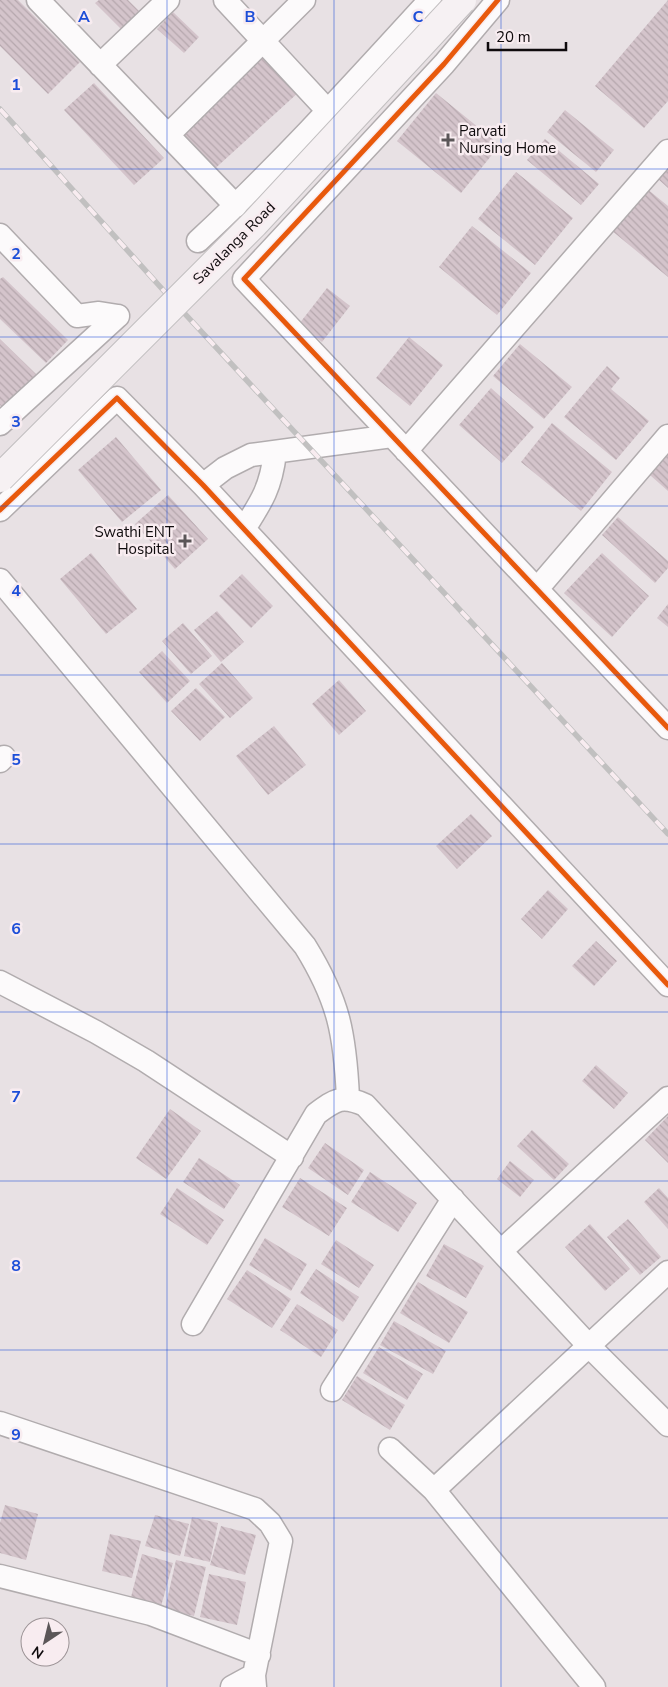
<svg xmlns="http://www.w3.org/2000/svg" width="668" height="1687" font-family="'Nunito Sans',sans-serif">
	<defs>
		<pattern id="building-back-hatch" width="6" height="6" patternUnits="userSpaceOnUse" patternTransform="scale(1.25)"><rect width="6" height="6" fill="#d4c4cb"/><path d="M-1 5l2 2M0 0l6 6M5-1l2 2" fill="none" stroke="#b5a7ad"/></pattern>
	</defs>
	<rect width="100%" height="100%" fill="#e8e1e4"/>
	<path fill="url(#building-back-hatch)" d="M0,0H18L80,62L48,94L0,46Z
		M99,0H128L140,12L122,30L95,3Z
		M668,0V101L644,128L595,86Z
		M173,12L199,37L184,53L157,29Z
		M265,53L300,91L209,174L174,136Z
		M94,83L164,158L134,185L64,110Z
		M436,93L500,145L461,193L397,141Z
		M565,110L614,150L596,172L547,132Z
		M545,139L599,184L581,205L527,160Z
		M668,165V188L657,178Z
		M516,172L573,218L535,265L478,219Z
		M646,188L668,206V277L611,230Z
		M472,226L531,273L497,315L439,267Z
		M3,277L68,340L46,363L0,319V279Z
		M327,288L350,306L322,342L299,324Z
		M409,337L443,365L410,406L376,378Z
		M0,339L37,375L4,409L0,405Z
		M520,344L572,387L544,419L493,376Z
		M607,366L620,378L611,389L649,421L616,460L564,417Z
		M491,388L534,427L502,463L459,425Z
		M552,423L612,472L581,511L521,462Z
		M116,437L161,490L122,522L78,470Z
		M668,438V491L642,468Z
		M168,495L208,539L175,569L135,524Z
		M618,517L668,561V568L655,583L602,535Z
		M91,553L137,609L106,634L60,579Z
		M602,553L649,596L612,637L564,593Z
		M242,574L273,606L251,628L219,596Z
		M668,604V627L657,618Z
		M217,611L244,642L221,662L194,630Z
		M183,623L212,656L191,674L162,641Z
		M162,651L190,681L167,703L139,672Z
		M222,663L253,698L230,718L199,684Z
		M339,680L366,711L339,735L312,704Z
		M196,688L225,717L200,741L171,711Z
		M274,726L306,765L268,795L236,756Z
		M471,814L492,836L457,869L436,846Z
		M548,890L568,909L542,939L521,919Z
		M596,941L617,961L594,986L572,966Z
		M596,1065L628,1093L614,1109L582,1081Z
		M170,1109L201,1131L166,1179L136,1158Z
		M668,1116V1163L645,1140Z
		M532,1130L569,1164L554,1180L517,1146Z
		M325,1143L364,1170L348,1195L308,1168Z
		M199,1158L240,1185L224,1209L183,1182Z
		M510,1161L534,1180L520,1197L497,1179Z
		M370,1172L417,1203L398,1232L351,1202Z
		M300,1178L347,1208L329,1236L282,1207Z
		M177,1188L224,1220L207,1245L160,1214Z
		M659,1188L668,1198V1229L644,1202Z
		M628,1219L661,1257L640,1275L607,1237Z
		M590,1224L630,1269L605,1291L565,1247Z
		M265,1238L307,1264L291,1291L249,1265Z
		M336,1240L374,1265L359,1288L321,1264Z
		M444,1244L484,1266L466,1298L426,1276Z
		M316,1269L359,1297L343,1322L300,1293Z
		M247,1270L291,1299L272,1328L227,1299Z
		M418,1282L468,1312L449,1343L400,1313Z
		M297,1304L338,1330L321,1357L280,1330Z
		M394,1321L446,1351L433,1374L380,1345Z
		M379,1347L423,1374L407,1400L363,1373Z
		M357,1376L405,1405L390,1430L342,1400Z
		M5,1505L38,1514L26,1560L0,1553V1523Z
		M155,1515L189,1524L180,1556L145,1546Z
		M192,1517L218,1523L210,1562L184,1556Z
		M221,1526L256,1535L245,1575L210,1565Z
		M110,1534L141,1541L132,1578L102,1571Z
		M142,1554L173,1563L160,1610L130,1601Z
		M176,1560L206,1567L194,1616L165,1609Z
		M209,1574L246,1582L237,1625L200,1617Z"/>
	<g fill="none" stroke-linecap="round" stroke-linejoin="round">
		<g stroke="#b1acae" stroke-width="25">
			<path id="street" d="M38,0L236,206
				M225,0L328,111
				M498,0L444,64L244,279L668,728
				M100,65L168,0
				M168,135L304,0
				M0,235L77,316L99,313L118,316
				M198,241C280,165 355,82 430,0
				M0,424L118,316
				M406,451L668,151
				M203,485L225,468L251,455L392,436
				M0,510L117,398L203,485L668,985
				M244,529C262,501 271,487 275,453
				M0,580L305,946C339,1001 345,1034 348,1098
				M537,589L668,436
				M0,761L4,757
				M0,982L96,1032L146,1061L292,1157
				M501,1251L668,1098
				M193,1324L316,1114C336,1099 342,1095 365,1105L589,1346L668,1425
				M332,1390L453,1199
				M0,1423L255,1509L270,1523L281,1541L254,1675L255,1687
				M390,1449L434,1490L594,1687
				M434,1490L668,1272
				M0,1576L151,1614L259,1655
				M232,1687L254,1675"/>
		</g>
		<use href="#street" stroke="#fcfafb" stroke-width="22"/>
		<g stroke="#c1c0c0" stroke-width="5.5">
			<path id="rail" d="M0,109L173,301L668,834"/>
		</g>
		<use href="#rail" stroke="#f8ecf0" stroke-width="4" stroke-dasharray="11" stroke-linecap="butt"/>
		<g stroke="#c2bfc0" stroke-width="30" stroke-linecap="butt">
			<path id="primary-bridge" d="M0,478L254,224L462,0"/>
		</g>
		<use href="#primary-bridge" stroke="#f6f1f3" stroke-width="28"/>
		<g stroke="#f8ecf0" stroke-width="8">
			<path id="cycleway" d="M498,0L444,64L244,279L668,728
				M0,510L117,398L203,485L668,985"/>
		</g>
		<use href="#cycleway" stroke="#e8590c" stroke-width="5"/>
	</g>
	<path fill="none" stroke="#1d4ed8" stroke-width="1" stroke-opacity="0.55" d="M167,0V1687M334,0V1687M501,0V1687M0,169H668M0,337H668M0,506H668M0,675H668M0,844H668M0,1012H668M0,1181H668M0,1350H668M0,1518H668"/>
	<g fill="#5b5658" stroke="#f8ecf0" stroke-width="2">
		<path d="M445.5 132.5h5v5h5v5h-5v5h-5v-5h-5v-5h5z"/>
		<path d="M182.5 533.5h5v5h5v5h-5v5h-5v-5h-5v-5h5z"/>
	</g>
	<g text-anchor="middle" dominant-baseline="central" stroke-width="5" stroke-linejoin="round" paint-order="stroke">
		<g font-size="15" fill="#0f0b0d" stroke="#f8ecf0" text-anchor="start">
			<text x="459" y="131">Parvati<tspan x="459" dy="17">Nursing Home</tspan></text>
			<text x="174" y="532" text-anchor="end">Swathi ENT<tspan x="174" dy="17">Hospital</tspan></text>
		</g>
		<g font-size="15" fill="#0f0b0d" stroke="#f8ecf0">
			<text transform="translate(234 243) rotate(-45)">Savalanga Road</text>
		</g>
	</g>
	<g font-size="16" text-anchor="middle" font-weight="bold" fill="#1d4ed8" stroke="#f8ecf0" stroke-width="5" stroke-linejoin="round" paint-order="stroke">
		<text x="84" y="22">A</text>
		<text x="250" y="22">B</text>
		<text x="418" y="22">C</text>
		<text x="16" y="90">1</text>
		<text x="16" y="259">2</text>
		<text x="16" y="427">3</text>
		<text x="16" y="596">4</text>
		<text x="16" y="765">5</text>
		<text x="16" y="934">6</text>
		<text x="16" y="1102">7</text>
		<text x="16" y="1271">8</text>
		<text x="16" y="1440">9</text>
	</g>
	<g transform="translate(45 1642) rotate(215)"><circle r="24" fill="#f8ecf0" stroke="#9b9295"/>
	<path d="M0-4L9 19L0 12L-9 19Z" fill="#5b5658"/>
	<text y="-8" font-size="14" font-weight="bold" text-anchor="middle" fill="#0f0b0d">N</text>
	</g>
	<path d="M488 42v8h78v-8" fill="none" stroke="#0f0b0d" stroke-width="2.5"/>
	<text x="496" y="42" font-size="15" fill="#0f0b0d" stroke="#f8ecf0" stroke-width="4" paint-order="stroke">20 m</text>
</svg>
